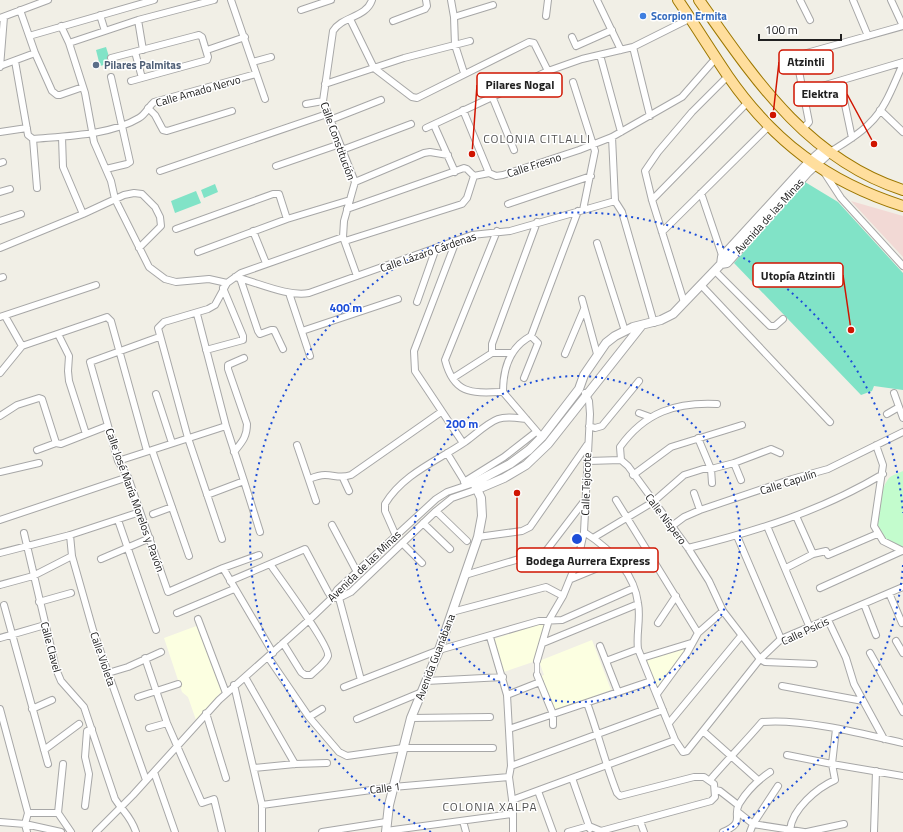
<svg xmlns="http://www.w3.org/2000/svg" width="903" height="832" font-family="'Titillium Web',sans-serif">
	<rect width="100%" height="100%" fill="#f1efe6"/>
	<path fill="#f2d9d5" d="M851,201L903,216V257Z"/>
	<path fill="#fcffe1" d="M545,622L533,662L504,672L494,639Z
		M199,625L223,690L196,720L188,697L182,692L164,638Z
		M592,640L611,690L554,711L540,676L544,675L539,661Z
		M682,647L685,651L657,688L646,659Z"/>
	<path fill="#c3fccd" d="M903,471V548C897,545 888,543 883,538C871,526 879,491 889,478C892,475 899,473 903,471Z"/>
	<path fill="#81e3c7" d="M106,47L111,63L100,66L96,50Z
		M805,182L838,202L903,273V390L874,386L872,391L861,395L734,263Z
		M215,184L218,192L204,198L201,190Z
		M196,191L201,203L175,213L171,201Z"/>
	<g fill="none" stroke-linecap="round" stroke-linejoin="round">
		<g stroke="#a7a7a7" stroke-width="6">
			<path id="pedestrian" d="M537,661V675"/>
		</g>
		<g stroke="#a7a7a7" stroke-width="8">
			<path id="minor" d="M231,0L265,99
				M451,0L454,17L455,45L464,73
				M597,0L621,50
				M800,0L810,20
				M853,0L868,36
				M891,0L903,26
				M20,10L35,53L52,91L57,95H60L83,87
				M301,10L331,0
				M100,15L105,31
				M546,16L548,0
				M454,17L493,5
				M0,18L48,0
				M350,19L374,68L412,97L417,98L529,42L534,43L548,71
				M138,20L143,50
				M393,21L425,9L427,6L426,0
				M61,26L69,43L85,93L94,142L111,181L115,199L149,267L165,279L176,282L209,279L227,283
				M29,36L154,0
				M572,37L576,46L612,30
				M69,43L138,20L214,0
				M633,47L650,116
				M207,50L245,37
				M135,52L142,78
				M600,55L621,132
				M111,58L195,36L199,35L202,37L208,57L207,60L131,81
				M15,61L28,135L33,139C66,136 111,135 139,118C146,114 148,107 154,102L256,74
				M253,62L271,57
				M0,66L35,53
				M0,67L4,17
				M840,81L852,138
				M573,82L595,151L583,210
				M325,84L404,58L470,41
				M802,92L903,62
				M492,96L514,150
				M306,104L323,101
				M148,108L155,115L163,130L167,131L232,111
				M463,110L489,173
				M880,110L903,132
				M330,120L381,100
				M434,125L455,172
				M426,128L548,71L582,59L633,47L691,18
				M802,130L809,122L796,56L903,26
				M0,132L27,128
				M62,137L63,167L83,214
				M612,137L615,201L622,212L654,323
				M33,139L37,188
				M342,150L411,124
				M830,152C844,143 859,135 870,123C886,108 894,83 903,64
				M0,163L3,162
				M276,166L340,144
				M106,169L127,164L130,162L111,77
				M160,171L327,114
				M824,172L841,198L903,266
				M355,182L424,153L430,152L448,155
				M0,192L10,189
				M701,193L723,258
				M652,200L748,102
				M508,204L591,176
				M347,209L464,168L467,169L474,176
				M0,221L21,214
				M176,229L273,194H279L287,219
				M253,231L266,263
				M497,231L445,360C454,395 472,393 503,392
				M662,232L768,127
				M345,241L462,204L467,198L474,176L489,173L496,176L503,175L579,150L612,137L682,97L716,58
				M456,241L414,351L415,371L463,443
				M597,243L625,331
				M0,248L83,214L124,195L134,193L142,194L155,207L160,217L161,226L139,248
				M198,252L287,219L350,200
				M715,271L770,326H775L783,319
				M357,276L343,237L344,221L355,182L323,101L333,31C342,16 366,18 372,0
				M235,277C257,282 287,297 309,293L472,235L510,231L615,201
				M0,278L3,277
				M240,278L258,331L260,334L271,330H274L283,349
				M701,285L830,422
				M289,293L310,356
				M582,299L597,354
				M417,302L436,248
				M684,302L652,200L645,171L658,152L692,112L728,76
				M197,314L226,426L244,481
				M5,316L22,346
				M0,317L96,285
				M302,331L398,299
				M58,334L69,356L68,371L69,381L86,434
				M159,337L90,362L118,461L128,477L168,592L223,568L273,653
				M206,350L243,340V336L223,288
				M492,353V344L537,222
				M565,354L584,309
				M0,373L22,346L107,317L111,321L147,451
				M453,378L492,353H512
				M524,378L538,343L531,336
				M503,392C503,369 510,347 531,336L578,211
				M503,392L539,434
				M894,393L903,418
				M156,394L172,443
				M639,413L650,417
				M887,414L899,407
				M0,416L17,405L39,398L42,399L56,443
				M589,426L595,428L602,426L639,381
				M698,438L711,469L712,483
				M297,445L316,501
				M876,445L883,465L874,526L883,541L903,551
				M37,450L56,443L61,444L107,426
				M152,450L189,556
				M234,452C242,442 247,437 247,424L228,369V365L244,358
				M447,453L466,484
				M621,460L620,447C645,412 676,402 717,404
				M118,461L226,426
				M588,461L621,460L628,466L688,548L709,581L723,611L760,659L765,662L814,664
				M734,463L741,480
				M0,472L39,463
				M633,475L671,447L742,425
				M343,478L349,491
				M309,479C314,477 319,475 325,475C335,475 340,479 351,475L441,412
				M464,482L504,457L536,432
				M694,493L700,510
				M207,495L244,481L260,532
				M616,500L698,633
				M436,511L467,541
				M153,514L172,507
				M796,516L813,554
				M0,520L128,477
				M118,520L156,630
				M423,523L450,549
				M332,525L357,572
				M672,526L684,517L700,510L792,479L828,469L903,432
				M767,526L810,628
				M584,532C609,548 634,572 638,603C641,618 636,634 638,649L675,740L683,752L687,751L760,659L781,639L903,587
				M24,533L56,669L61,681L84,707L115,799C124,813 130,815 136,832
				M70,535L72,556L93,630L146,780
				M396,536L385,511V504C403,474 437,461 465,442C475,435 487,423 498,419C507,416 517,418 526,419
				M737,536L781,639
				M478,537L522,531L530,527L587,445
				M593,538L653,502L684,475L703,469H711L734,463L771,449L780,453
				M222,539L188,438L158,328L164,322L208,309L215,305L227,283L241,273L343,237
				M402,543L422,563
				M688,548C757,531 821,511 883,474
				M0,553L70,535L140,512
				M101,559L150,538
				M270,564C279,577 330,646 328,656C326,663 316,670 311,675H305L301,672L283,643
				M223,568L259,555
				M786,568L813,554L826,551L828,555L877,534
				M465,575L546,551L585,500
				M571,579L617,560
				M230,581L305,549L328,592L332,598H339L361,680
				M0,585L33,576L72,556
				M820,588L902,551
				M889,593L902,623
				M339,598L351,592L436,511L452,498L478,489
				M39,602L71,593
				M864,604L876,635
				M4,605L48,764
				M452,612L546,587L563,596
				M177,613L234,589
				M198,619L226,693
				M828,620L846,658L854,684L884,739
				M658,623L676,596
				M490,637L507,695L511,766L509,777L513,807V832
				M0,638L45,625
				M896,641L903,653
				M543,643L638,604
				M600,646L618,692
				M870,653L903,712
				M268,657L309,717L339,752L347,756L403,748H493
				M145,658L167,723L202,803L214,799L222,832
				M642,658L691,643
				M537,661L549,620L563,596L578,559L584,532L590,414L589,401L585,393
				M606,661L638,649
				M108,673L128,667L161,652
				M537,675L553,714V725
				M245,677L295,764
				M426,681L503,677
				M234,685L262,805V832
				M782,686L863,701
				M344,687L439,650L539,621L562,620L634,588
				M657,694L687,653L698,633L723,611
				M507,695L540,682
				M138,697L178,684
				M0,709L28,813L25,824L27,832
				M32,709L52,700
				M206,713L226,778
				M309,717L322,709
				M411,718L490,717
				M357,719L422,692
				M669,723L741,636
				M149,728L167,723
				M509,729L651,681
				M704,732L758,780
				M44,750L79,724
				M787,755L832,764L903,776
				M511,766L663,710
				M254,768L295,764L327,763
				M154,772L175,832
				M572,778L590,829
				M710,780C727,760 745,742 762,722C801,718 864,734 903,743
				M716,790L720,791L738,805
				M538,791L553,832
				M512,800L675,740
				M262,805L393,787L509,777
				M85,806L89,774L85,757L87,731L92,729
				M738,812L753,824L804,832
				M28,813H58
				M58,813L63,764
				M58,813L71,832
				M463,821L466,832
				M640,821L644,832
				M0,822L25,824L61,832
				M790,830C792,809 817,788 835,780L832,764L836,729
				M386,831L512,814
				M96,832L133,795L219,700L309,620L332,598L337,590L436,499L447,492L474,483
				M322,832L386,822
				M568,832L589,826L601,831L711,801L715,797L714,784L704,777H694L620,796L617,793C605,763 598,733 587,703
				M723,832C746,822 732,817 739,804C747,791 758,780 770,772
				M750,832L753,824L778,786
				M807,832L844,824
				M874,832L876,771"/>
		</g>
		<g stroke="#a7a7a7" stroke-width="10">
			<path id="tertiary" d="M721,264L727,263L808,172L830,152
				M478,489L504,478L526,465L548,444L642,325
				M386,832L389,805L411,718L439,650L478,537L482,516L481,498L474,483L510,464L529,450L542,437L579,389L584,375L606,343L615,336L633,327L661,320L673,314L721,264L722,257L809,162L825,148"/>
		</g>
		<g stroke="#9c7700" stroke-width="12">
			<path id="primary" d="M678,0C695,25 711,51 728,76C773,141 827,182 903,206
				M699,0C754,78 807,159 903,190"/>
		</g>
		<use href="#pedestrian" stroke="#fff" stroke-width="4.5"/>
		<use href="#minor" stroke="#fff" stroke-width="6"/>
		<use href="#tertiary" stroke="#fff" stroke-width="8"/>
		<use href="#primary" stroke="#ffde9d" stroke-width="10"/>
	</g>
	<g fill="none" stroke="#1d4ed8" stroke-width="2" stroke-dasharray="2 4">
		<circle cx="577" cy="539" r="163"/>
		<path d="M903 565A327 327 0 0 1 723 832M431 832A327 327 0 1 1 903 513"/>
	</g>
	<circle fill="#3f7fe0" stroke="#fff" stroke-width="1.5" cx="643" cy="16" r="4"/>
	<circle fill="#5c6f8a" stroke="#fff" stroke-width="1.5" cx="96" cy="65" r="4"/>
	<g text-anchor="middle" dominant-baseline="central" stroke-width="3" stroke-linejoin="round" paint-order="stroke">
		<g font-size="11" font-weight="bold" fill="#366cbe" stroke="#fff" text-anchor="start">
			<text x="651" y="16">Scorpion Ermita</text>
		</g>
		<g font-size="11" font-weight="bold" fill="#4e5e75" stroke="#fff" text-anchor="start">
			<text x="104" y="65">Pilares Palmitas</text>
		</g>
		<g font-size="11" fill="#202020" stroke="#fff">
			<text transform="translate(198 91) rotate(-16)">Calle Amado Nervo</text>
			<text transform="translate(338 141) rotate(70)">Calle Constitución</text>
			<text transform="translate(534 165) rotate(-18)">Calle Fresno</text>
			<text transform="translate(769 216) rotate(-48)">Avenida de las Minas</text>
			<text transform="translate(428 252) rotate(-19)">Calle Lázaro Cárdenas</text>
			<text transform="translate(788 482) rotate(-18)">Calle Capulín</text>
			<text transform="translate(586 484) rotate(-88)">Calle Tejocote</text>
			<text transform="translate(135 500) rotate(70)">Calle José María Morelos y Pavón</text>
			<text transform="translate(666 519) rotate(53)">Calle Níspero</text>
			<text transform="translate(364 566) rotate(-44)">Avenida de las Minas</text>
			<text transform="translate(805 631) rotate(-25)">Calle Psicis</text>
			<text transform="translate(51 647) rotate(75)">Calle Clavel</text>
			<text transform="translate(435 657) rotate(-69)">Avenida Guanábana</text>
			<text transform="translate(103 659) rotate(71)">Calle Violeta</text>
			<text transform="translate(385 788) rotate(-7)">Calle 1</text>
		</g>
		<g font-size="12" letter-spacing="1" fill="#535353" stroke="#fff">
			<text x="537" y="138">COLONIA CITLALLI</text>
			<text x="490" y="806">COLONIA XALPA</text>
		</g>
	</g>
	<circle cx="577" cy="539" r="6" fill="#1d4ed8" stroke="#fff" stroke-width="2"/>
	<g font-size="12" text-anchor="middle" font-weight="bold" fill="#1d4ed8" stroke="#fff" stroke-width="3" stroke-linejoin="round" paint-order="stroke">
		<text x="346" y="312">400 m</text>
		<text x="462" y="428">200 m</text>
	</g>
	<path fill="none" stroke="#d01400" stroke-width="1.5" d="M773 115L779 62M472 154L477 85M874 144L847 94M851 330L843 275M517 493L517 560"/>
	<g fill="#d01400" stroke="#fff" stroke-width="1.5">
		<circle cx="773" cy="115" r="4"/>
		<circle cx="472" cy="154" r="4"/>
		<circle cx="874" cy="144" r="4"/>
		<circle cx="851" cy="330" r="4"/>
		<circle cx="517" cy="493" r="4"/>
	</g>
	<g fill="#fff" stroke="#d01400" stroke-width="1.5">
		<rect x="779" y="50" width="54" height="24" rx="4"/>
		<rect x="477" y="73" width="85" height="24" rx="4"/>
		<rect x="794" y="82" width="53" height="24" rx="4"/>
		<rect x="753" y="263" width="90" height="24" rx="4"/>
		<rect x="517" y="548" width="141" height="24" rx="4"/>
	</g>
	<g font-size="12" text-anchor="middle" font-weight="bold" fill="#202020">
		<text x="806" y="66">Atzintli</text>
		<text x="520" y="89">Pilares Nogal</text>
		<text x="820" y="98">Elektra</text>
		<text x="798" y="280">Utopía Atzintli</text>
		<text x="588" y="565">Bodega Aurrera Express</text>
	</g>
	<path d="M759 34v6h82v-6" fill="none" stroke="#202020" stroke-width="2"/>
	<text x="765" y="34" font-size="12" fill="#202020" stroke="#ffffff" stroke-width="3" paint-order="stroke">100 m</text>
</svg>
